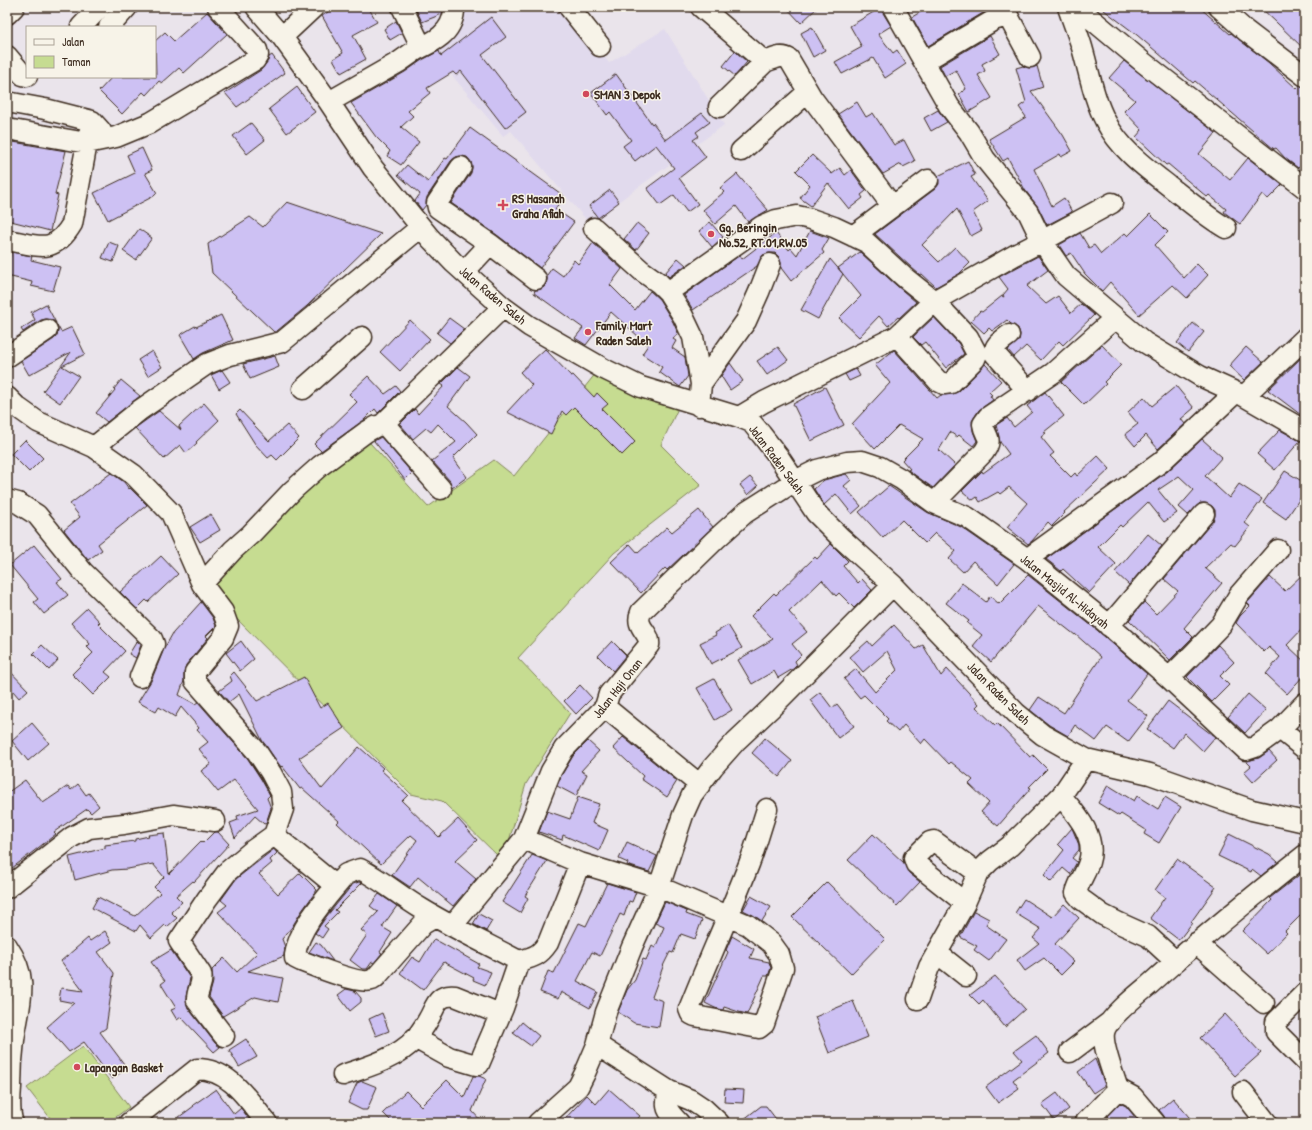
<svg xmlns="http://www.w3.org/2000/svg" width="1312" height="1130" font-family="'Patrick Hand',sans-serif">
	<rect width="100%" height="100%" fill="#eae4eb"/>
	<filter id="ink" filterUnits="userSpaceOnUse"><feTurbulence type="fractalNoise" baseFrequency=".025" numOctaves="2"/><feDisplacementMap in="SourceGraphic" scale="8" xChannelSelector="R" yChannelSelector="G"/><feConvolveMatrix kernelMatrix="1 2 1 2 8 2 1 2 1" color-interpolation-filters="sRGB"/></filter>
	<g filter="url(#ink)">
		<path fill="#e1daed" d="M405,7H566L609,63L665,29L724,125L589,223L511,131L503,136L424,42Z"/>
		<path fill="#c6dc91" stroke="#808358" d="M596,373L679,406L661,445L701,485L614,553L518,658L570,713L526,784L503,861L442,801L411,794L210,592L307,482L361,433L428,507L494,460L514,476Z
			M83,1046L129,1107L108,1123H54L27,1088Z"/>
		<path fill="#cdc1f3" stroke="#3b2a1e" d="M335,7H368L377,22L353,35L366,59L341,73L333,59L343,53L322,16Z
			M415,7H444L442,14L422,22Z
			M786,7H818L801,23Z
			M882,7L883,13L891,26L878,34L893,53L897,50L906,64L885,78L873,58L842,74L835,62L862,47L850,26Z
			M929,7H997L988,10L928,46L912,17Z
			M1100,7H1199L1230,34L1231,33L1269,63L1297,89L1300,86L1305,87V162L1298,168L1285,158L1276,148L1274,149L1268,144L1195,81L1193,83L1137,35Z
			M1260,7H1305V50L1277,23Z
			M207,12L227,34L184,73L179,68L162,83L159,81L146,95L143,92L122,114L99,91L112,77H156L155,41L165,32L174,41Z
			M491,17L506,37L482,55L526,112L505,128L461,71L456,75L453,72L427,88L430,93L408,111L413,116L401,127L419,142L401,165L387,156L390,151L376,137L351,103L405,72L422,60L439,51L441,56Z
			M396,21L402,33L390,40L384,29Z
			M812,27L825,50L813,57L801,33Z
			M990,36L1000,54L982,64L985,71L978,75L992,98L969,112L959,94L966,89L956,70L945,76L940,66Z
			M735,51L747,62L735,76L723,66Z
			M272,55L285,73L237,107L225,93L261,70L268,61L269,57Z
			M1124,61L1216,133L1199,154L1230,180L1248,158L1282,185L1268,199L1262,194L1240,224L1224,212L1226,209L1209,195L1207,197L1168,164L1166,165L1136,137L1142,130L1124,111L1135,100L1109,78Z
			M1023,66L1030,68L1037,66L1043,87L1031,91L1063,135L1072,151L1061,157L1060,154L1034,169L1052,206L1064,198L1072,212L1047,225L1038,207L1025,190L1008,158L1003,161L989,139L1026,117L1019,107L1026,102L1016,68Z
			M616,74L652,124L653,123L666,140L702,113L710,122L696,132L699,136L693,140L706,157L679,178L698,204L687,212L674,195L660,205L647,188L674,168L656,145L635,161L623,146L631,140L610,112L607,115L591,93Z
			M297,87L315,112L287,133L269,109Z
			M857,102L866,117L873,113L894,145L904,140L915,161L903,167L901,164L883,174L838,114Z
			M938,110L947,122L931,131L924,118Z
			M251,123L265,140L247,154L233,136Z
			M470,128L564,196L555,209L574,222L540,268L497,235L451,203L471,173L472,167L471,162L467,157L461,156L456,157L451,161L427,197L426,205L422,210L415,201L420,194L398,175L407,165L428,182L445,158L447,159Z
			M7,141L66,151L55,194L58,195L50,231L7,220Z
			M142,148L152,170L145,173L157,193L154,196L108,220L94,193L135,173L127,155Z
			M812,155L832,174L840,168L845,175L851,170L866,191L861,195L863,198L849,209L828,183L811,206L800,198L810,185L796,171Z
			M968,161L975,175L971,177L988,201L973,212L982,230L971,236L957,209L922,245L939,262L955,247L970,263L959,274L936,287L922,274L920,275L912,268L875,234L935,189L939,184L938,176Z
			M737,174L768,210L748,222L736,206L715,224L703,210L724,192L720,188Z
			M610,190L619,202L598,218L589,206Z
			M287,202L381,234L307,306L277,331L274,332L212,273L208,244L250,217L263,227Z
			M1150,214L1168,232L1155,245L1184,278L1197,264L1208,275L1187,298L1173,285L1139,315L1110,282L1102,291L1085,274L1071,253L1066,256L1059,245L1080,233L1089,248L1094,245L1101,254L1125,233L1128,236Z
			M710,222L723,237L712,247L699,231Z
			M637,223L649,233L636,250L624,239Z
			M139,229L152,238L136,260L123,251Z
			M810,231L829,238L822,250L824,253L791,281L781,268V263L779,257L775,253H769L763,255L757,266L693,310L684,295L740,255L742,259L776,233L789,250L791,248L797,255Z
			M109,242L119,246L113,262L102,258Z
			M593,243L622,269L610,285L635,310L650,291L659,299L673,322L678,333L673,339L676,341L672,348L685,357L688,376L680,387L659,372L662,367L642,354L648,345L611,312L586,345L575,338L583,328L534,293L535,290L541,289L545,286L547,280V275L552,268L563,276L574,260L578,264Z
			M11,252L32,256L31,260L60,267L53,291L31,286L32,282L7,276V269Z
			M860,252L896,285L916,302L899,318L898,317L888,326L879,316L859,337L839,318L861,296L838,268Z
			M1038,256L1048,270L1027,286L1046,304L1058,296L1071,313L1081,304L1094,315L1063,345L1059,341L1041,360L1026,346L1014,357L1008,350L1019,340L1020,334L1018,328L1011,324L1007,320L992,331L989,328L984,333L971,321L980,311L982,312L1002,296L1004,297L1003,295L1008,289L999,277Z
			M678,258L686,265L669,277L665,273Z
			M830,259L843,274L818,319L801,310Z
			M46,304L56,323L52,320L46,319L41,320L23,332L21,329L35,320L31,312Z
			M221,315L233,340L203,353L194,359L180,335L195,326L196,327Z
			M934,317L959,344L964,354L946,368L925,342L921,345L913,337Z
			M449,318L464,329L450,343L437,333Z
			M410,320L430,339L400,371L380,352Z
			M1193,323L1204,332L1188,352L1177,343Z
			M57,325L61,332L72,327L85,354L62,366L79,376L60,403L43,391L71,352L29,375L21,361L54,339L57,335L58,330Z
			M1102,345L1121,365L1104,382L1106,384L1084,405L1061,382Z
			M778,347L788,360L767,375L757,361Z
			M1246,347L1263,362L1244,380L1229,366Z
			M545,349L571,376L573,375L594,397L597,393L608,404L602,409L635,442L622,455L574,407L566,415L562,411L551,434L507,412L532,385L520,372Z
			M894,350L937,398L941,395L953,394L959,391L985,364L1001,381L989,392L992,395L990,396L993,400L979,410L972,421L973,431L977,441L973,446L959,435L957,437L950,432L939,450L955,465L933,488L908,470L910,469L902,460L923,439L899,425L875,449L852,424L890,383L875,365Z
			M152,351L162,367L148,376L138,360Z
			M1305,354V418L1268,390Z
			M275,356L279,367L250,379L243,364Z
			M730,363L743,381L730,390L721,376Z
			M458,367L470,376L448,406L466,422L477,434L453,458L467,477L452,488L450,481L432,461L456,442L438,424L431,432L426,428L413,439L400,424L415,409L418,414L444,386L441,384Z
			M856,369L860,376L849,381L845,374Z
			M222,370L230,382L219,389L211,375Z
			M368,376L385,394L396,386L400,391L378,413L375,409L364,420L321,451L314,444L357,402L349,394Z
			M121,380L140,396L107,422L96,413L115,390L114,389Z
			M1176,386L1194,408L1181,419L1185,424L1158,449L1146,435L1135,446L1125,434L1138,424L1128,412L1144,397L1152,406Z
			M825,387L844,425L811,441L793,404Z
			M1045,392L1064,416L1044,432L1046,433L1041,437L1054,453L1050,456L1071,477L1075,473L1077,476L1098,456L1110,469L1064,512L1065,513L1052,526L1048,522L1032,541L1028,544L1007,527L1027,503L1009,487L1000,494L998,492L980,502L977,497L973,500L962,491L982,471L983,473L1009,454L1000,442L996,425L1007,418L1014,427L1032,412L1027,406Z
			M204,403L219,420L196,442L197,443L186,453L180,445L164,459L135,428L159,411L181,430L179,426Z
			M240,410L269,441L287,425L299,438L277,460L272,455L268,458L255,444L236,414Z
			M1280,430L1300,441L1275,470L1257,454Z
			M381,437L412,473L405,480L374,441Z
			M1202,439L1222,457L1205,476L1229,498L1239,484L1262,499L1245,523L1250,527L1235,546L1231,543L1205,568L1222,583L1184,628L1193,637L1170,660L1129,620L1144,602L1156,614L1178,591L1164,579L1213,521L1215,516V510L1212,506L1206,503H1200L1188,515L1179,507L1194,490L1179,476L1158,490L1177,513L1164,522L1148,502L1122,527L1120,525L1098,547L1116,564L1089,593L1063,569L1061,571L1046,559L1168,471Z
			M25,440L43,458L29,472L11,454Z
			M1285,471L1305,483V491L1286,519L1263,503Z
			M111,473L124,482L129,489L130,488L147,505L98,544L102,550L88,560L64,530L80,517L70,504Z
			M846,474L851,480L844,486L861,506L852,514L836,494L824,505L814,489L824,480Z
			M750,477L758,486L748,495L740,485Z
			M889,486L927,512L961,527L1014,564L998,584L973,561L963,572L949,559L956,551L935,533L925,543L902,520L883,538L859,512Z
			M699,510L713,527L667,570L665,568L641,593L611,562L630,544L638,553L667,527L672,532Z
			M211,514L220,530L200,542L190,527Z
			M1148,534L1162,546L1129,585L1115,572Z
			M831,544L848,561L843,566L858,583L862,579L872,590L854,608L839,593L836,596L822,580L789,612L807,632L792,644L801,655L795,661L797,665L793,669L778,678L774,671L752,684L738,660L773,639L751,616L774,593L776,595L815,557L817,559Z
			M34,545L62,579L57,582L68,595L44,614L34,602L38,599L10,565Z
			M161,556L178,574L148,602L146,600L137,609L120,592L147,567L148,568Z
			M1305,572V626L1287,645L1305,662V674L1287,694L1266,674L1280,657L1269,647L1264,652L1236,623L1240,616L1250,606L1247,603L1248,602L1270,577L1285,591Z
			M1028,575L1097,630L1147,674L1127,700L1148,716L1128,742L1107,727L1096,741L1075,725L1068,736L1049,725L1030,710L1039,697L1064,713L1101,657L1075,634V635L1038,606L991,662L973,646L982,635L967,623L969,621L946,603L962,583L986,602L990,596L999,604Z
			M201,602L213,618L216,626L206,636L208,638L186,665L184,672V681L179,695L195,704L198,702L248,759L261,779L270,795L267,798L271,808L266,823L264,824L255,816L235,838L230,823L238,820L237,816L258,809L234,780L218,792L201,771L211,764L199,749L208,742L197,730L199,728L181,707L175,717L159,707L156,712L138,702L151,681L164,649L173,633Z
			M87,608L100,622L98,624L125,651L105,672L111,677L93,695L72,674L93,653L87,647L90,644L71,623Z
			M728,625L742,648L711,664L700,643L716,635L715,633Z
			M894,625L916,649L923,645L941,676L947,669L979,704L976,707L995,725L997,723L1030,757L1033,755L1047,769L1029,787L1031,788L998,826L981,812L989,803L969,784L973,780L951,762L949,764L925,739L921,744L904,725L898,732L886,721L888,719L864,695L860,698L844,679L856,669L875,692L897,670L887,651L863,672L850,657L868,641L872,646Z
			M137,641L141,645L136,658L129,654Z
			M241,641L254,659L240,671L226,653Z
			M612,641L626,655L613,671L598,656Z
			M42,645L58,660L49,670L33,654Z
			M1218,645L1234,662L1220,676L1229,685L1212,702L1187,677Z
			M7,668L28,690L19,698L7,684Z
			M234,672L257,701L304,677L320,708L328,703L344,728L299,758L322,789L359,747L383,768L381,770L408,795L402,801L439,837L458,819L477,840L455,861L476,879L453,906L418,877L410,887L392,875L417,840L411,835L381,864L337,823L339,821L302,788L300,789L282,766L281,767L263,742L239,694L229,702L219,691L232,681L230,676Z
			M714,679L732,710L715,720L697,688Z
			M580,685L592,698L576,714L564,701Z
			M820,692L832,708L837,704L854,726L838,738L810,700Z
			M1248,694L1266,710L1245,733L1228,717Z
			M1168,701L1215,737L1203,751L1184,733L1173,748L1147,729Z
			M32,723L49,743L28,761L12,741Z
			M623,737L677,781L667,797L641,779L643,776L613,748Z
			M765,738L792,761L779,777L752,753Z
			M588,741L599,751L581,771L587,774L576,796L557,786L561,776L573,756Z
			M1269,751L1277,760L1253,782L1244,772L1251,766L1246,761L1259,758Z
			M25,780L43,803L68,786L71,790L78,784L86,795L89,793L99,806L91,813L87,809L54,832L56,834L7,872V793Z
			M1108,785L1134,801L1137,796L1158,809L1165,797L1181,807L1159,843L1144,834L1146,830L1121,814L1119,816L1098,803Z
			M578,797L599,804L592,823L608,830L599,851L563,835L562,840L539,832L547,811L570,819Z
			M1072,828L1079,845V850L1072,858L1077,862L1070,874L1063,868L1051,882L1044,875L1064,850L1058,844Z
			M214,832H218L229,844L194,882L193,881L176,896L182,902L171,912L177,918L167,927L165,925L151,938L140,925L136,931L92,908L98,897L135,916L160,893L154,887L164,877L153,864L128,869L112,870L75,880L69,857L105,848V845L135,841V839L149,836L148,835L164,833L169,874L196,846L201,841L203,843Z
			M873,834L904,863L909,873L920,882L897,906L848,860Z
			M1229,834L1269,854L1278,862L1261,876L1252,869L1251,872L1218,856Z
			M627,842L657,856L649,872L627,865L628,863L619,859Z
			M274,849L277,853L270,860L272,863L259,874L278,894L300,873L317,890L301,912L292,927L282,939L285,947L284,956L248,971L283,978L278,1002L255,997L223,1016L209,997L213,982L212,970L224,958L237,972L257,953L218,912L227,905L221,900L236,879Z
			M532,855L547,861L525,896L528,898L520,913L502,902Z
			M1177,859L1216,887L1191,922L1192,923L1179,940L1150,918L1165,897L1155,890Z
			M1303,872L1305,874V911L1285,931L1287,933L1267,954L1242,931L1272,900L1270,898Z
			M359,882L362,883L335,910L338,912L324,926L328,929L322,938L315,933L326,917L353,884Z
			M827,882L885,939L851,974L792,917Z
			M607,883L636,892L632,902L629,901L624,916L620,914L600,956L592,952L577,981L598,992L590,1008L561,992L558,999L540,992L548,971L554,973L579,923L586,926Z
			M379,894L397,906L382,927L392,933L380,952L382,953L374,963L372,962L367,969H362L350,960L367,935L361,930L378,912L370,906Z
			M751,896L771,907L762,921L753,915L743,910Z
			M1024,899L1052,917L1064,904L1079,918L1055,944L1074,962L1061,975L1044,958L1025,971L1017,960L1039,943L1033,938L1041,929L1015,913Z
			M665,902L687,911L686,914L702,920L695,939L681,934L673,953L670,952L664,964L652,997L663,1001L659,1027L634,1023L618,1012L627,990L635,980L643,959L646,960L652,946L655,948L664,927L655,923Z
			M974,911L989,919L986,925L1006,939L989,961L974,950L977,946L960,937Z
			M479,914L492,921L486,931L473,924Z
			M105,931L112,942L98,952L114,973L106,1028L100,1032L127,1068L112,1079L84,1042L69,1052L47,1027L74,1003L59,1000L61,988L83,991L61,961L88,938L90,941Z
			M732,936L754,949L750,958L769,962L771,968L768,976H764L747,1014L739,1012L724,1007L723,1010L715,1008L705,1003L728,952L726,950Z
			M434,939L479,964L477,967L491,972L485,985L473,980L474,978L444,962L423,990L400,973L412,957L420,962Z
			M316,942L321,945L333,961L309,952Z
			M171,950L190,978L186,997L188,1008L215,1043L220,1047L214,1052L181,1017L177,1020L171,1010L176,1008L161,984L165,981L151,962Z
			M995,976L1025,1009L1005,1027L983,1000L979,1004L970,995Z
			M346,989L355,991L361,998V1002L350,1011L338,995Z
			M853,1001L868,1037L829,1053L815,1017Z
			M382,1013L389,1031L376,1036L369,1019Z
			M1225,1014L1261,1053L1235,1076L1200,1038Z
			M522,1022L539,1036L531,1046L513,1033Z
			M1036,1035L1049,1053L1013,1080L1019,1088L998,1103L986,1087L1022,1060L1014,1051Z
			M246,1039L257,1057L239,1067L229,1050Z
			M1095,1059L1105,1085L1093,1093L1078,1072Z
			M473,1076H479L486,1079L472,1111L483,1123H393L383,1113L406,1091L421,1106L447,1080L464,1097Z
			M362,1081L377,1087L367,1110H362L348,1103L357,1083Z
			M216,1089L234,1114L241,1108L252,1123H171L194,1106L193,1105Z
			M609,1089L640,1116L634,1123H561L587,1095L596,1104Z
			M725,1089L744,1090L743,1103L724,1102Z
			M1057,1093L1069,1109L1054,1120L1042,1104Z
			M1173,1098L1194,1123H1166L1164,1116L1159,1110Z
			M1120,1103L1126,1106L1140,1123H1113L1107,1116Z
			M761,1106H766L779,1123H739Z"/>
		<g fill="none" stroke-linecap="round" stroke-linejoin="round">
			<g stroke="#3b2a1e" stroke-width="23">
				<path id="minor" d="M256,7L282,37L329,102L373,168L412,216L430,238L454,263L503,307L529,326L604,369L641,387L739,417L751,422L761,434L778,456L816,513L841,538L893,585L1016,713L1043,735L1086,759L1150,774L1252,810L1305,822
					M569,7L600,46
					M701,7L765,62C774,59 781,54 789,59L812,98L887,199
					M893,7L949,106L969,132L985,159L1028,212L1042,241L1066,276L1144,342L1200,376L1244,396L1305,431
					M1068,7C1072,19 1077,32 1081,44C1089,70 1093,98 1106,122C1121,151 1149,170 1174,190C1191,203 1207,217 1226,228
					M1077,7L1144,63L1305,188
					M1219,7L1246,31L1305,76
					M7,14L14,7
					M81,27L100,7
					M109,27L127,7
					M282,37L314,7
					M416,50C434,42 452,33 454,11
					M7,56L23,75L27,76
					M925,61L994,20L1008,16L1030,57
					M7,102L45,109L92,121L101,131
					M329,102L399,62L416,50L419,42L402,7
					M719,107L765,62
					M7,129L87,143L116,137L150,123L255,60L258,55L257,50L218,7
					M741,151L808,92
					M461,167L437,203L438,208L490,244L536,279
					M594,228L642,271L659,283L668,292L683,316L693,337L701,384L699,406
					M853,236L928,180
					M7,240C38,245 53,256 72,224L87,143L92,121
					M464,272L490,244
					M668,292L762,226L776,220L797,216L811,219L834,227L866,242L904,277L934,301L968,337L977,354L975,359L951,383L944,384L938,381L897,336
					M1009,335C1003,340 993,345 995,354L1028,391
					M7,357L47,330
					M701,384L746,321L759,292L770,264
					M303,389L362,337
					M1244,396L1305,338
					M7,397L17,407L38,422L94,447L134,475L171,513L202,584L223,612L228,626L223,638L195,672V681L257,752L271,773L281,792L283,809L274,835L253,850L228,871L207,899L179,941L201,974C204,984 196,990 197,1001L224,1036
					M739,417L764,402L897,336L934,301L1015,255L1042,241L1112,203
					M382,425L387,427L393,434L441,489
					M94,447L140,410L207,364L230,355L282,342L421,227
					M7,500L18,503L37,515L83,572L152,639L154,644L140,677
					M934,503L984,452C994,437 985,438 983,424L988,417L1053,373L1115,318
					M1027,559L1161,462L1235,393
					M202,584L233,550L251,534L293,490L320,466L366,432L377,426L382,425L503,307
					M1109,626L1204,514
					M1169,678L1194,653L1221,625L1239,595L1278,550
					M605,707L700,785
					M1280,729L1305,703
					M1061,796C1076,814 1097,836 1089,862C1086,873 1079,881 1076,893L1081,899L1103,915L1119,923L1148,936L1175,961
					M274,835L336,886L346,874L360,869C382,880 400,896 422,909C453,928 487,944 519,961C534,957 539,956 548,943L580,863L659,887L748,925L771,943L779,954L783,968L764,1024L759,1028L695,1016L691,1014L689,1009C708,961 730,913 749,864C756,846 761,827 767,809
					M524,839L580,863
					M336,886C320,905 298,931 295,955V958L301,961C314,966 360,985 372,980C374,979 376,977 377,976L423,924L435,917
					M7,888L72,837L89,828L124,824L173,815L215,821
					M965,903L916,864L914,858L930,842L934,841L978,873
					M452,926L524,839L551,771L564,749L605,707L609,694L649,645C651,632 634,628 641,612L716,539L745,513L795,481L817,470L847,462L862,461L880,467L901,479L934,503L967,517L1027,559L1104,621L1169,678L1246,750L1255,747L1280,729L1305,749
					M1196,943L1264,1003
					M7,946C31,981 19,1003 14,1040C12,1056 11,1071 11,1087C10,1098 9,1113 13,1123
					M937,953L966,976
					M1305,993L1276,1022V1032L1305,1061
					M918,999L929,967L965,903L978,873L990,861L1010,846L1061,796L1086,759
					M415,1038L449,1057L476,1065L479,1064L503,1008L519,961
					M597,1045L669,1091L691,1100L703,1108L719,1123
					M1070,1052L1110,1022
					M343,1075C368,1067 398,1058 416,1038C420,1032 425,1026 428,1020C436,1007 436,994 455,996L500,1014
					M1118,1089L1133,1097L1155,1123
					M669,1091C664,1107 667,1111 679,1123
					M1243,1092L1267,1123
					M129,1123L197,1069C230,1069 248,1100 267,1123
					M538,1123L578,1087L585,1073L597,1045L606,1012L632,947L659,887L683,815L692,795L713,767L736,741L771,708L893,585
					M1085,1123L1118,1089C1114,1076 1102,1046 1104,1033C1106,1020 1138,994 1149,985C1199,940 1252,897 1305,855"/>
			</g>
			<use href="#minor" stroke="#f7f3e8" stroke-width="20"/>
		</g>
	</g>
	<g fill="#d1495b" stroke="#f7f3e8" stroke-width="1.5">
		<circle cx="586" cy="94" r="4"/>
		<path d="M501 199h4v4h4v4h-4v4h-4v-4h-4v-4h4z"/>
		<circle cx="711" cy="234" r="4"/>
		<circle cx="588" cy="332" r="4"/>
		<circle cx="77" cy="1067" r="4"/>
	</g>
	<g text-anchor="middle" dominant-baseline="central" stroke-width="3" stroke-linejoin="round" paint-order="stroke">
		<g font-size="13" font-weight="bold" fill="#3b2a1e" stroke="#f7f3e8" text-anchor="start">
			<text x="594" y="94">SMAN 3 Depok</text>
			<text x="512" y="198">RS Hasanah<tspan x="512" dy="15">Graha Afiah</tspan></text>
			<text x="719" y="227">Gg. Beringin<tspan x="719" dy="15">No.52, RT.01,RW.05</tspan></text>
			<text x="596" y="325">Family Mart<tspan x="596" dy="15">Raden Saleh</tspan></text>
			<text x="85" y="1067">Lapangan Basket</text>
		</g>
		<g font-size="13" fill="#3b2a1e" stroke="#f7f3e8">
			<text transform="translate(493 295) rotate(40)">Jalan Raden Saleh</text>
			<text transform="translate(777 459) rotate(53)">Jalan Raden Saleh</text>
			<text transform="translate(1065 591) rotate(39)">Jalan Masjid Al-Hidayah</text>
			<text transform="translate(617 688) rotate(-52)">Jalan Haji Onan</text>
			<text transform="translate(999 693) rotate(45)">Jalan Raden Saleh</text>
		</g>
	</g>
	<rect width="1312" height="1130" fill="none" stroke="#f7f3e8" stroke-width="24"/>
	<rect x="12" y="12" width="1288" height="1106" fill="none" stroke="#3b2a1e" stroke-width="1.5" filter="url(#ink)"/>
	<rect x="26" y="26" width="130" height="52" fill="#f7f3e8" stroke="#aca397"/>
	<rect x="34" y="39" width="20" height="6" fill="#f7f3e8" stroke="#aca397"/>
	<text x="62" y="46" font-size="12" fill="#3b2a1e">Jalan</text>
	<rect x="34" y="56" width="20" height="12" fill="#c6dc91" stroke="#aca397"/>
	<text x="62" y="66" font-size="12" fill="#3b2a1e">Taman</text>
</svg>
